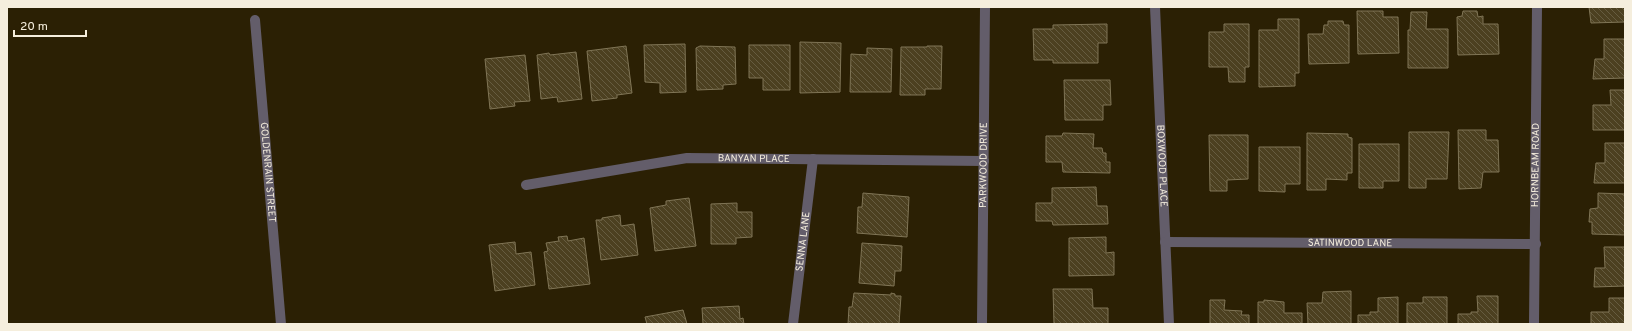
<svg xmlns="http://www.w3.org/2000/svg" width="1632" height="331" font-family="Overpass,sans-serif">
	<defs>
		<pattern id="building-back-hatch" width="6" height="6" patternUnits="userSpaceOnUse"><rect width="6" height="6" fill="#4c4020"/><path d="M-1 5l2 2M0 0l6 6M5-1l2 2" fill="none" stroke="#665c40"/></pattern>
	</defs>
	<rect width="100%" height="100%" fill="#2b2004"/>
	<path fill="url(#building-back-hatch)" stroke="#807556" d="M1589,7H1625V22L1591,23Z
		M1357,11H1383V17H1398L1399,53L1358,54Z
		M1463,11H1477L1478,17L1483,16V24H1498L1499,54L1458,55L1457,17L1462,16Z
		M1411,12H1427L1426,29H1448V68H1408V30H1410Z
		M1278,19H1299V73H1295V86L1259,87V30H1278Z
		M1328,21H1343L1344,25H1349V63L1309,64L1308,34H1323L1324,25H1328Z
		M1107,24V43H1098V63H1053V60H1034L1033,29H1053V25Z
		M1224,24H1249V67H1245V82H1229L1228,67H1209V32H1224Z
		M1604,39H1625V78L1593,79L1595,59H1604Z
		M800,42L841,43L840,92L800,93Z
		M685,44L686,92L660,93V83L645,82L644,45Z
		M749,45H790V90H763V78H749Z
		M626,46L632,93L617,95V98L592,101L587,51Z
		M700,46L735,47L736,84L723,85V89L697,90L696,48Z
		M927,46H942L941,89H925V95H900L901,47H927Z
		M867,48L892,49L891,92H850L851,54L867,55Z
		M576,52L582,99L558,102L557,97L541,99L537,55L549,53L550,55Z
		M525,55L530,101L514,102L515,106L490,109L485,59Z
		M1064,80H1110L1111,105H1103V120H1065Z
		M1610,90H1625V130H1593V105H1611Z
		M1458,130H1486V140H1498L1499,172H1483L1481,188L1459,189Z
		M1409,132H1449L1447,179H1426V188H1409Z
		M1063,133L1094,134L1093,148H1102L1103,153H1106V162H1110V173L1063,172L1062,162H1046V136H1062Z
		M1307,133L1348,134V137L1352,138V173H1347V180L1326,179V190H1307Z
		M1209,135H1248V179L1227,180V191H1210Z
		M1605,143H1625V183H1594L1596,163H1605Z
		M1359,144H1399V181H1383V188H1359Z
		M1259,147H1300V184H1285V192L1259,191Z
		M1096,187L1097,206H1107L1108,224L1053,225L1052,221H1036V203H1052V188Z
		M863,193L909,197L907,237L857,233L858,207H862Z
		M1598,193L1625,194V235L1592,234V222H1589L1590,209L1598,208Z
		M689,198L696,246L655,251L650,208L666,205V201Z
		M737,203V212H752V237L736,238V244H711V204Z
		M620,215L621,226L634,224L638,255L601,260L596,220H602V218Z
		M567,236L568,241L584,238L590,284L549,289L544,252L548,251L546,243L559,241L558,237Z
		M1106,237V253L1114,252V275L1069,276V238Z
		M515,242L516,254L531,252L535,285L495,291L489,245Z
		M862,243L902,246L901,271H895L894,286L859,283Z
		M1604,247H1625V286L1594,287L1595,268H1605Z
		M1053,289H1092L1093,308H1108V324H1054Z
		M1351,291V324H1308L1307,303H1322L1323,292Z
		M854,293L891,295V293L895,294V296H901L899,324H848L849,307H852Z
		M1477,296H1498V324H1458V314H1471V312H1478Z
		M1398,297V324H1358V315H1370V312H1378V298Z
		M1423,297H1447V324H1407V303H1423Z
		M1609,298H1625V324H1591V312H1609Z
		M1210,300H1225L1224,310L1242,311L1241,315H1249V324H1210Z
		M1264,300L1284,302V313H1302V324H1258V302H1264Z
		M739,306L740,319L743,318L744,324H703L702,308Z
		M683,310L687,324H647L645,317Z"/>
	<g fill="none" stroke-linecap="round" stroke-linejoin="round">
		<g stroke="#635d6a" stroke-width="10">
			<path id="s1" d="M1155,7L1169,324"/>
			<path id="s2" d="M255,20L281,324"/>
			<path id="s3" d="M526,185L687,158L984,161"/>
			<path id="s4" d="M1165,242L1536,244"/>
			<path id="s5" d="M793,324L813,159"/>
			<path id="s6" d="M982,324L985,7"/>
			<path id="s7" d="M1534,324L1537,7"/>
		</g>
	</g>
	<g text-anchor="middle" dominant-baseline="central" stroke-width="3" stroke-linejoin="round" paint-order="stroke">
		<g font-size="10" fill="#f5eedd" stroke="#2b2004">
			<text stroke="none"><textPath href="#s3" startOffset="230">BANYAN PLACE</textPath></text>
			<text stroke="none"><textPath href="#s6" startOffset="159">PARKWOOD DRIVE</textPath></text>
			<text stroke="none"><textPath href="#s1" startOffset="159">BOXWOOD PLACE</textPath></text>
			<text stroke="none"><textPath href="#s7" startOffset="159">HORNBEAM ROAD</textPath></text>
			<text stroke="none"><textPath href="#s2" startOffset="153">GOLDENRAIN STREET</textPath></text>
			<text stroke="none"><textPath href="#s5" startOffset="83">SENNA LANE</textPath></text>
			<text stroke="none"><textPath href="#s4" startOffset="185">SATINWOOD LANE</textPath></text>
		</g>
	</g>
	<rect width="1632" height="331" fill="none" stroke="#f5eedd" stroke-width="16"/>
	<path d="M14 30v6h72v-6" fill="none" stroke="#f5eedd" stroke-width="2"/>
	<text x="20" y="30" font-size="12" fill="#f5eedd" stroke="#2b2004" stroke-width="3" paint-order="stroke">20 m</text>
</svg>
